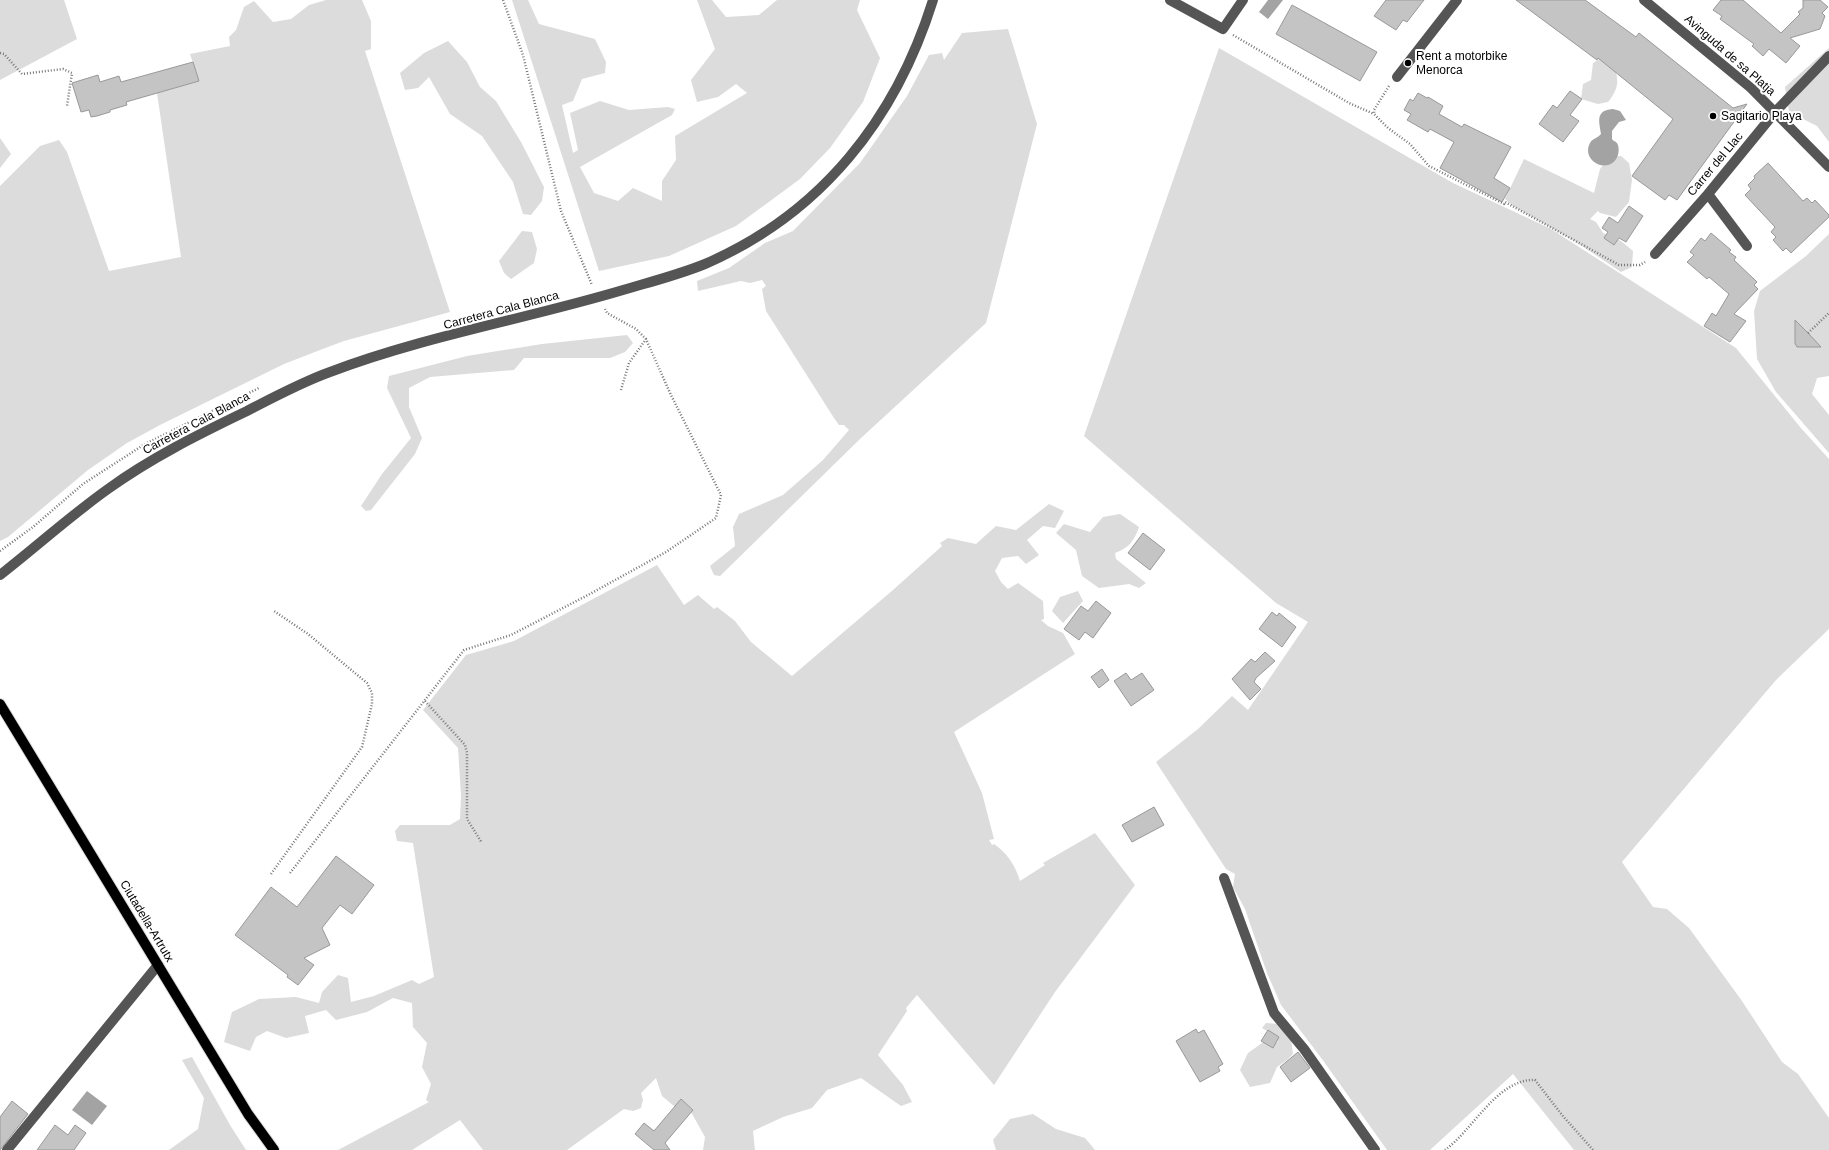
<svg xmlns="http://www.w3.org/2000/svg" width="1829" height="1150" font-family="Arial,sans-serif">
	<rect width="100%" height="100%" fill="#fff"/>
	<path fill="#dcdcdc" d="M0,0H64L77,39L0,80Z
		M326,0H362L371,21V49L365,51L450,312L344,341L320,350L284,364L160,425L127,443L88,470L8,537L0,541V186L40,146L59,140L67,152L109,271L181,257L157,93L199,81L190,54L230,46L229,37L236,30L244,7L254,1L273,22L291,19L309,5Z
		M512,0H528L539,24L595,39L606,62L605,73L582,79L573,101L562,105L573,153L578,150L570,113L600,101L629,110L668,107L675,109L672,115L580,167L594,193L618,201L633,188L662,201V181L676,160L675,136L747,93L736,84L718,97L697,102L691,80L715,49L697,0H712L726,17L759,15L777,0H860L857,10L880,58L863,102L830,148L800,179L736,226L669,256L599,271Z
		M1008,29L1037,124L986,323L860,439L720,576L714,575L710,566L735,546L733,527L739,514L783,495L823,460L849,430L844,425H839L834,418L766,311L762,289L766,286L762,280L750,283L741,281L698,291L697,281L729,268L765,243L793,231L860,163L907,96L929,55L942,53L944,60L962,33Z
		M448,41L467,62L480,87L496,101L521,142L544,187L542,201L531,215L523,214L513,182L482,136L450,114L429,77L418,88L405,90L400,73L424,53Z
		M1219,48L1453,183L1551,229L1736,348L1800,427L1829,459V629L1776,680L1622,862L1653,907L1667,909L1689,928L1742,1001L1782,1062L1798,1074L1829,1118V1150H1574L1513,1074L1430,1150H1387L1322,1059L1281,1005L1267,973L1245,909L1233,887L1235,874L1226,869L1156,762L1198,729L1232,696L1248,710L1308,622L1276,603L1084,436Z
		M1829,48V142L1817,126L1789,112L1785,87Z
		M1606,55L1613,58C1617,79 1622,84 1608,102L1598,104L1581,99L1583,84L1591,80L1593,63Z
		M0,138L11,154L0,168Z
		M1610,156H1621L1629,163L1632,180L1629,202L1616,217L1600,213L1598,211L1590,219L1596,222L1603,233L1621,241L1633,251L1632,267L1621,272L1576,242L1513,206L1505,199L1524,159L1594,193L1600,169Z
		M522,231L532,232L537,249L534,263L511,279L504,273L499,261Z
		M1829,234V376L1817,378L1812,394L1829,415V453L1776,392L1757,359L1754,311L1760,291L1806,256Z
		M627,335L633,343L625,352L610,358H524L514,370L430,377L409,388V407L422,438L415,454L371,510L366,511L361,506L382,474L411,438L387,388L389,376L467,356L542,344Z
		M1049,504L1064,511L1055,528L1043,526L1027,540L1039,555L1026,564L1018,556L1002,558L995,571L1001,582L1008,589L1018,583L1043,601L1044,619L1041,620L1048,626L1063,633L1075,654L954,732L982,793L994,839L989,840L992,845L994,844C1008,854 1015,865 1020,881L1045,865L1043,863L1095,833L1135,885L1055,992L994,1085L917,995L906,1008L907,1011L878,1055L903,1085L912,1102L901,1106L861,1078L827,1090L812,1108L783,1117L753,1131L755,1150H703L705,1137L691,1112L693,1109L681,1100L675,1107L662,1096L656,1078L641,1093L643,1100L641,1108L633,1111L624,1109L567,1150H483L460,1120L412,1150H338L429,1102L426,1100L431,1084L422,1067L427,1043L413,1027L412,1003L393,998L367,1012L336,1020L326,1010L305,1016L309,1033L286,1038L267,1031L256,1037L250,1051L224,1042L232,1012L259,999L296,997L319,1003L322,992L338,975L348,978L351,1002L374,996L412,980L419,984L434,977L413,843L397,841L395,831L400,825H450L460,819L461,795L458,748L423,710L466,655L514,641L657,565L684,605L698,595L714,609L717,607L735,621L751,642L792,676L893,590L942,546L940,543L948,538L976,544L996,526L1016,530Z
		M1120,514L1139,527C1134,541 1129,548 1115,553L1116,559L1146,583L1139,588L1129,584L1099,588L1082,576L1076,550L1056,533L1064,524L1090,532L1103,517Z
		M1078,591L1083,601L1063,623L1052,611L1060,597Z
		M1266,1023L1278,1024L1291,1039L1293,1054L1287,1060L1277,1067L1270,1083L1250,1087L1240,1070L1248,1053L1262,1043L1278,1042L1269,1032L1262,1028Z
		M192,1057L230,1125L246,1150H169L198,1129L204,1098L182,1060Z
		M1033,1114L1056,1129L1085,1138L1095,1150H996L993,1140L1010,1119Z"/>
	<path fill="#a3a3a3" d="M1268,0H1283L1268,19L1259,12Z
		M1613,109L1620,111L1626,120L1619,122L1612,131V139C1613,141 1615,141 1617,143C1619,146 1619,151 1618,155C1611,176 1580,162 1590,143C1593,138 1598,138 1601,134C1599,122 1595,110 1613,109Z
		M87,1091L107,1106L92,1125L72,1110Z"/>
	<path fill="#c4c4c4" stroke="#999" d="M1386,0H1424L1407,22L1403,20L1396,30L1374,16Z
		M1516,0H1585L1636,37L1639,33L1733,108L1747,104L1677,200L1669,195L1665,200L1632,176L1673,119L1598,58L1597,60Z
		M1721,0H1743L1781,33L1800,14L1798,12L1803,8V0H1820L1828,7L1822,13L1825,16L1820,29L1790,38L1800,46L1786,63L1769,49L1763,56L1752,46L1754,44L1720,19L1722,16L1713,10Z
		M1292,5L1377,52L1360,81L1276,34Z
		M193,62L199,81L126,102L127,105L110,110V112L97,116L91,117L89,110L81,112L72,83L98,75L100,82L119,76L121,82Z
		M1570,91L1582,99L1570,115L1579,121L1563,142L1539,124L1553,105L1557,108Z
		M1418,93L1427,98L1428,97L1443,106L1439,114L1462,127L1464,124L1511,147L1494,178L1510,188L1502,202L1440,168L1454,142L1430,129L1428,132L1407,120L1411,114L1404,110L1410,99L1413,101Z
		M1768,163L1803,201L1807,198L1812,203L1815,200L1829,215V217L1791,253L1786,248L1783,251L1773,240L1776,237L1771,232L1775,227L1745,195L1751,189L1748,185L1755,178L1754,176Z
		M1629,206L1643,216L1626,242L1619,238L1614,245L1604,238L1608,232L1602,228L1609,217L1618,223Z
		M1711,233L1731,250L1729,252L1736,257L1734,260L1757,282L1754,285L1758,289L1734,314L1746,321L1730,342L1704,326L1712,313L1716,316L1729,294L1709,277L1707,279L1687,262L1694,255L1690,252L1701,238L1705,241Z
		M1795,320L1808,333L1821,347H1797L1795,343Z
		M1143,533L1165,550L1150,570L1128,553Z
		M1096,601L1111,613L1093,638L1085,632L1079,640L1064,629L1081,606L1088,611Z
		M1272,612L1277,616L1279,613L1296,627L1282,647L1259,629Z
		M1265,652L1275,661L1256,678L1254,682L1261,689L1250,700L1232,679L1251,659L1255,662Z
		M1102,669L1109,680L1099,688L1091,677Z
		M1126,673L1131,680L1142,673L1154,690L1131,706L1114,681Z
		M1154,807L1164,825L1132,842L1122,825Z
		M336,856L374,885L352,914L340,905L322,928L330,945L304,958L314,965L298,985L287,977L288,975L235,935L271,887L297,907Z
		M1196,1029L1198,1033L1204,1030L1223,1064L1218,1067L1220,1071L1200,1082L1176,1041Z
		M1268,1030L1279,1037L1273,1048L1261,1041Z
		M1298,1052L1310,1068L1291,1082L1280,1067Z
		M681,1099L693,1110L665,1143L670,1150H654L635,1134L644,1123L654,1131Z
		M12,1101L28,1114L0,1150V1117Z
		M55,1125L68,1135L75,1125L86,1133L74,1150H37Z"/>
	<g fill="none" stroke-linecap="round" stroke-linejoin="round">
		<g stroke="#dbdbdb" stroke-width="12">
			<path id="major" d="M0,704L248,1114L274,1150"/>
		</g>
		<path stroke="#777" stroke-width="2.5" stroke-dasharray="1 2" stroke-linecap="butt" d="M503,0L523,55L561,211L592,285
			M1233,35L1349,103L1374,114
			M0,53L4,54L22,74L63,69L72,73L67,106
			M1389,86L1374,110V114L1388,128L1410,144L1429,166L1504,204L1505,202L1619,265H1640L1645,262
			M1808,333L1829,313
			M621,390L629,363L646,339
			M0,551L33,527L83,484L145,444L259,388
			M425,701L465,745L467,753V819L482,843
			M290,873L464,650L511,635L588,595L666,552L716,518L721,495L670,393L646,339L636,329L607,313L605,309
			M271,874L362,747L372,704V693L367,683L308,634L274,611
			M1445,1150C1472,1131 1498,1078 1535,1080L1562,1115L1593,1150"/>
		<path stroke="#555" stroke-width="10" d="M1170,0L1223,29L1243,0
			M1644,0L1751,88L1829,167
			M1397,77L1457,0
			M1708,194L1747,246
			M1655,254L1708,194L1776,111L1829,56
			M0,575C36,547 70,516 108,489C151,458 199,434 247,411C274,397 302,382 330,372C425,336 526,319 623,290C650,282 678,275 705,264C821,214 896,119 933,0
			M1224,878L1274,1013L1304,1049L1375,1150
			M7,1150L158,965"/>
		<use href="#major" stroke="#000" stroke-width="10"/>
	</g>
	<g fill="#000" stroke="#fff" stroke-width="1.5">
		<circle cx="1408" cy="63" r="4"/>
		<circle cx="1713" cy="116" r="4"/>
	</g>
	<g text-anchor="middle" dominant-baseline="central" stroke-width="4" stroke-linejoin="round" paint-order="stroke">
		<g font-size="12" fill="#000" stroke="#fff">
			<text transform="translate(1730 55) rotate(41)">Avinguda de sa Platja</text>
			<text transform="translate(1715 164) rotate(-50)">Carrer del Llac</text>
			<text transform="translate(501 310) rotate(-15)">Carretera Cala Blanca</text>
			<text transform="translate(196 423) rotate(-28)">Carretera Cala Blanca</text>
			<text transform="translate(147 921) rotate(59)">Ciutadella-Artrutx</text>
		</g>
		<g font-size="12" fill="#000" stroke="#fff" text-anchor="start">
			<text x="1416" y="56">Rent a motorbike<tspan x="1416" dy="14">Menorca</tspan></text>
			<text x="1721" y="116">Sagitario Playa</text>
		</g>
	</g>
</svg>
